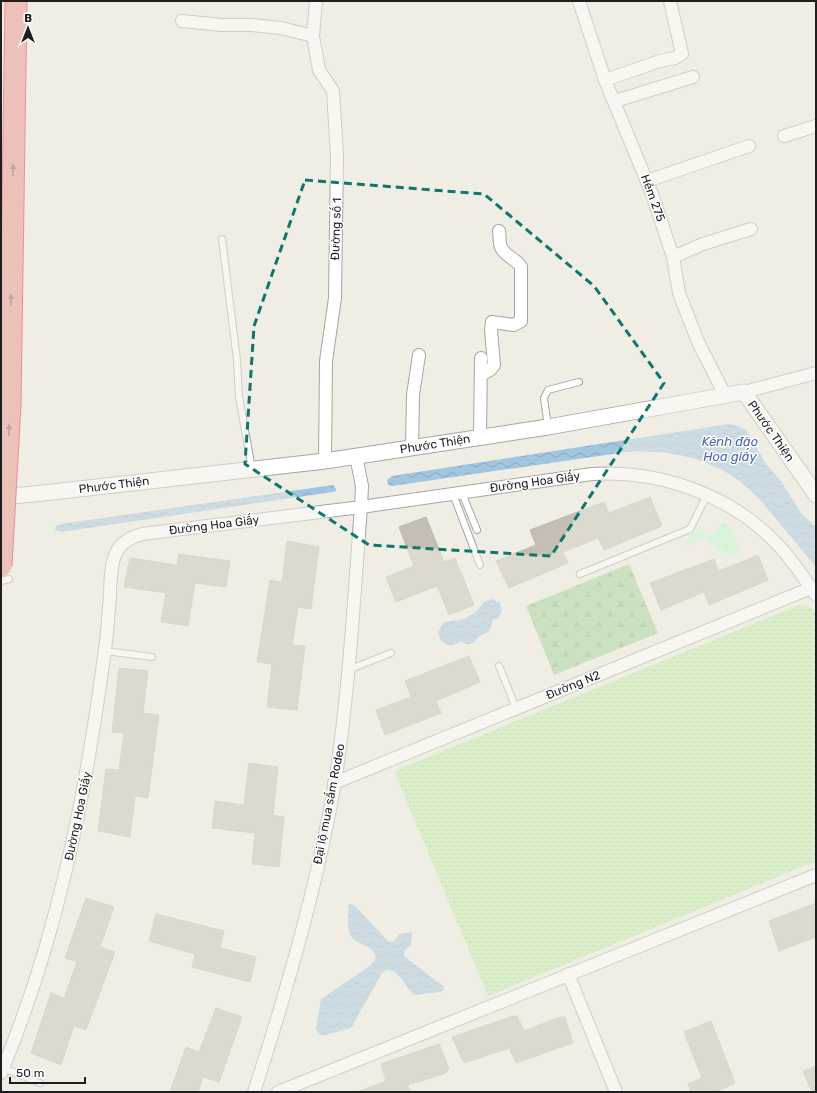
<svg xmlns="http://www.w3.org/2000/svg" width="817" height="1093" font-family="Rubik,sans-serif">
	<defs>
		<pattern id="grass-dots" width="8" height="8" patternUnits="userSpaceOnUse"><rect width="8" height="8" fill="#bceda7"/><path d="M2 2h.1M6 6h.1" fill="none" stroke="#a1cb8f" stroke-width="1.8" stroke-linecap="round"/></pattern>
		<pattern id="forest-firs" width="22" height="20" patternUnits="userSpaceOnUse"><rect width="22" height="20" fill="#9dd196"/><path d="M5 1l3.5 6h-7zM16 11l3.5 6h-7z" fill="#87b381"/></pattern>
		<pattern id="park-tufts" width="24" height="20" patternUnits="userSpaceOnUse"><rect width="24" height="20" fill="#bffccf"/><path d="M3 7l-1-3M5 7V3M7 7l1-3M15 17l-1-3M17 17v-4M19 17l1-3" fill="none" stroke="#a4d8b1"/></pattern>
		<pattern id="water-waves" width="16" height="10" patternUnits="userSpaceOnUse"><rect width="16" height="10" fill="#a2c6e0"/><path d="M0 5q4-4 8 0t8 0" fill="none" stroke="#8baac0"/></pattern>
	</defs>
	<rect width="100%" height="100%" fill="#f0eee4"/>
	<path fill="url(#grass-dots)" d="M799,605L811,607L816,614V861L488,996L394,771Z"/>
	<path fill="url(#forest-firs)" d="M629,564L658,633L554,675L526,606Z"/>
	<path fill="url(#park-tufts)" d="M724,522L733,530L739,552L726,555L716,549L706,539H700L687,546L685,544L686,540L698,529L705,530L708,536L715,535L719,523Z"/>
	<path fill="url(#water-waves)" d="M729,424L738,426L746,430L766,464L781,481L801,513L816,527V567C807,555 796,544 787,532C777,521 768,508 757,497C723,460 674,449 626,452L392,486L388,485L387,480L392,476Z
		M333,485L336,489V491L333,492L61,532L55,530L56,526L61,524Z
		M492,599L500,603L502,610L498,618L493,620L489,632L480,635C474,643 470,648 461,641C454,646 448,647 441,641L438,633L443,623C452,619 461,622 470,616C479,611 482,600 492,599Z
		M349,904L354,905L389,942H393L400,934L412,932L411,944L404,952V956L443,986L444,990L441,992L414,995C406,988 395,961 382,973L351,1028L322,1036L316,1030L321,999L371,965L376,958C373,939 346,951 348,920C348,915 348,909 349,904Z"/>
	<path fill="#c4beb3" stroke="#c2b8a5" d="M650,497L662,526L604,550L598,538L563,552L568,563L509,588L496,561L536,545L530,530L604,502L609,513Z
		M426,517L444,562L455,558L474,605L449,615L437,586L396,602L386,577L414,566L399,527Z
		M287,541L319,547L311,609L298,607L292,645L305,646L297,710L267,707L272,664L257,662L270,580L282,582Z
		M179,554L230,561L226,587L195,583L188,626L161,622L166,593L124,587L130,558L177,565Z
		M758,555L768,580L709,605L704,592L661,610L650,583L714,559L719,571Z
		M469,656L480,682L436,701L441,713L385,735L376,710L411,697L405,681Z
		M119,668L148,671L143,713L159,715L148,798L135,796L130,837L98,831L106,769L119,770L124,733L112,732Z
		M249,763L278,767L273,815L284,817L279,867L252,864L255,833L212,828L215,801L244,805Z
		M86,898L114,907L100,947L115,952L86,1030L74,1026L61,1065L31,1053L51,993L64,998L77,962L65,958Z
		M816,903V937L779,951L769,921Z
		M156,914L224,931L220,948L256,957L250,982L192,967L195,954L149,941Z
		M216,1008L242,1017L219,1082L203,1077L198,1092H170L186,1047L199,1052Z
		M513,1016H517L524,1031L560,1017H565L573,1043L516,1063L509,1048L464,1063L452,1037Z
		M711,1021L735,1083L716,1092H691L688,1084L702,1078L684,1032Z
		M439,1044L449,1069L446,1073L408,1085L410,1092H357L386,1081L381,1064Z
		M816,1066V1092H812L803,1071Z"/>
	<g fill="none" stroke-linecap="round" stroke-linejoin="round">
		<g stroke="#a5a5a5" stroke-width="8">
			<path id="service" d="M222,239L237,360L239,397L252,469
				M548,427L544,398L548,390L579,382
				M462,493L477,530
				M453,494L480,565
				M580,574L690,529L707,495
				M1,581L9,579
				M105,651L152,657
				M499,666L516,708
				M348,670L391,653
				M3,1068L40,1083"/>
		</g>
		<g stroke="#a5a5a5" stroke-width="14">
			<path id="minor" d="M316,1L313,36L319,70L333,91L337,155L335,298L326,361L325,461
				M579,1L605,80L652,194L673,257L679,293L698,342L725,395
				M182,21L222,25H252L281,28L313,36
				M605,80L660,61L675,58L682,54L670,1
				M615,101L693,77
				M784,136L816,126
				M647,181L749,146
				M673,257L703,244L751,229
				M481,375L490,370L494,365L491,330L492,322L514,325L521,321V267C517,259 504,256 501,247C499,243 500,236 499,231
				M744,392L816,373
				M480,437L481,358
				M412,448L413,395L419,355
				M334,783L811,588
				M568,974L616,1092
				M1,1073C56,942 84,804 103,664C106,645 108,626 109,607C111,590 109,568 116,553C121,542 131,537 142,534L361,507L592,474C660,470 732,495 779,546C793,561 804,578 816,595
				M254,1092C287,991 317,887 335,782C349,691 354,599 361,507L362,486L356,456
				M278,1092L816,875"/>
		</g>
		<g stroke="#a5a5a5" stroke-width="17">
			<path id="tertiary" d="M1,497L44,493L325,461L548,427L744,392L816,495"/>
		</g>
		<use href="#service" stroke="#fff" stroke-width="6"/>
		<use href="#minor" stroke="#fff" stroke-width="12"/>
		<use href="#tertiary" stroke="#fff" stroke-width="15"/>
		<g stroke="#e41b3a" stroke-width="23" stroke-linecap="butt">
			<path id="motorway-bridge" d="M1,566L10,405L16,1"/>
		</g>
		<use href="#motorway-bridge" stroke="#eb8888" stroke-width="21"/>
	</g>
	<defs><path id="oneway-solid" d="M-6-.8H1V-3.2L6.5 0L1 3.2V.8H-6Z"/></defs>
	<g fill="#7a4e4e">
		<use href="#oneway-solid" transform="translate(13 170) rotate(-89)"/>
		<use href="#oneway-solid" transform="translate(11 300) rotate(-89)"/>
		<use href="#oneway-solid" transform="translate(9 430) rotate(-87)"/>
	</g>
	<path d="M0 0H817V1093H0ZM305,180L484,194L594,286L664,383L551,556L369,545L245,464L254,326Z" fill="#f0eee4" fill-opacity=".55" fill-rule="evenodd"/>
	<path fill="none" stroke="#0f766e" stroke-width="3" stroke-dasharray="8 5" stroke-linejoin="round" d="M305,180L484,194L594,286L664,383L551,556L369,545L245,464L254,326Z"/>
	<g text-anchor="middle" dominant-baseline="central" stroke-width="3" stroke-linejoin="round" paint-order="stroke">
		<g font-size="12" fill="#1e1e1e" stroke="#fff">
			<text transform="translate(653 198) rotate(70)">Hẻm 275</text>
			<text transform="translate(336 229) rotate(-88)">Đường số 1</text>
			<text transform="translate(771 431) rotate(55)">Phước Thiện</text>
			<text transform="translate(435 444) rotate(-9)">Phước Thiện</text>
			<text transform="translate(535 482) rotate(-8)">Đường Hoa Giấy</text>
			<text transform="translate(114 485) rotate(-7)">Phước Thiện</text>
			<text transform="translate(214 525) rotate(-7)">Đường Hoa Giấy</text>
			<text transform="translate(573 685) rotate(-22)">Đường N2</text>
			<text transform="translate(329 804) rotate(-79)">Đại lộ mua sắm Rodeo</text>
			<text transform="translate(78 816) rotate(-78)">Đường Hoa Giấy</text>
		</g>
		<g font-size="13" font-style="italic" fill="#4668b3" stroke="#fff">
			<text x="730" y="441">Kênh đào<tspan x="730" dy="15">Hoa giấy</tspan></text>
		</g>
	</g>
	<rect width="817" height="1093" fill="none" stroke="#1e1e1e" stroke-width="4"/>
	<g transform="translate(28 28)" stroke="#ffffff" stroke-width="3" paint-order="stroke">
	<path d="M0-3L7 15L0 10L-7 15Z" fill="#1e1e1e"/>
	<text y="-6" font-size="11" font-weight="bold" text-anchor="middle" fill="#1e1e1e">B</text>
	</g>
	<path d="M10 1077v6h75v-6" fill="none" stroke="#1e1e1e" stroke-width="2"/>
	<text x="16" y="1077" font-size="12" fill="#1e1e1e" stroke="#ffffff" stroke-width="3" paint-order="stroke">50 m</text>
</svg>
